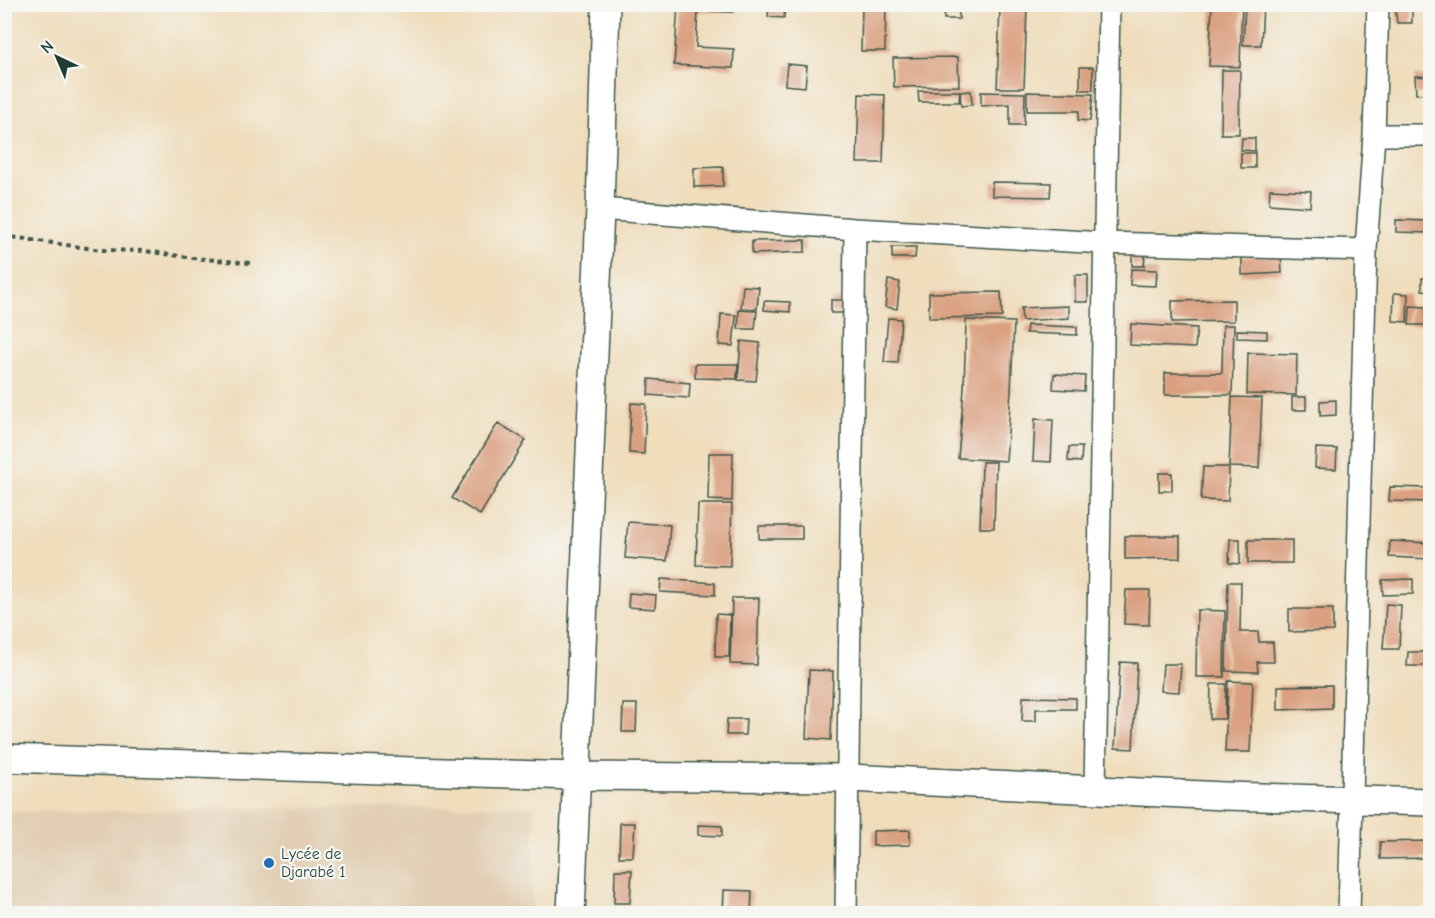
<svg xmlns="http://www.w3.org/2000/svg" width="1435" height="918" font-family="'Comic Neue',sans-serif">
	<rect width="100%" height="100%" fill="#f6f6f2"/>
	<filter id="ink" filterUnits="userSpaceOnUse"><feTurbulence type="fractalNoise" baseFrequency=".0167" numOctaves="2"/><feDisplacementMap in="SourceGraphic" scale="12" xChannelSelector="R" yChannelSelector="G"/><feConvolveMatrix kernelMatrix="1 2 1 2 8 2 1 2 1" color-interpolation-filters="sRGB"/></filter>
	<filter id="wash" filterUnits="userSpaceOnUse"><feTurbulence type="fractalNoise" baseFrequency=".008" numOctaves="4" result="noise"/><feDisplacementMap in="SourceGraphic" scale="24" xChannelSelector="R" yChannelSelector="G"/><feGaussianBlur stdDeviation="1.35" result="paint"/><feColorMatrix in="noise" values="0 0 0 0 0 0 0 0 0 0 0 0 0 0 0 0 0 1.4 0 .05"/><feComposite in="paint" operator="in"/></filter>
	<g filter="url(#wash)">
		<rect width="100%" height="100%" fill="#efddbc"/>
		<path fill="#e1ceb3" d="M534,806L532,913H5V812Z"/>
		<g id="blocks">
			<path fill="#daa081" d="M678,4H733V12L698,11L696,47L734,49L733,68L674,65Z
				M769,4H785L784,18L768,17Z
				M862,4H886L885,51H861Z
				M944,4H959V19H944Z
				M1212,4H1242L1240,67L1209,66Z
				M1245,4H1263L1261,45H1243Z
				M1395,6H1412V23H1397Z
				M1000,7H1027L1024,88H997Z
				M958,57L959,86L894,87L893,58Z
				M787,64L807,66L805,87L785,85Z
				M1080,67H1093V90H1080Z
				M1222,70H1240L1239,134H1221Z
				M1415,76L1430,77V93L1416,94Z
				M918,91H960L959,102H919Z
				M971,91L972,105L961,106L960,92Z
				M981,92L1025,93L1024,125H1010V104L981,106Z
				M1027,92L1093,94L1090,121L1078,120L1079,111H1027Z
				M859,94L885,95L883,163H857Z
				M1242,138H1255V151L1241,150Z
				M1241,153H1255V168H1241Z
				M723,167V186L694,187V168Z
				M992,182L1051,183L1050,197L992,196Z
				M1270,189L1311,191L1310,207L1269,204Z
				M1396,220L1430,221V233L1396,232Z
				M805,240V252L752,254V241Z
				M892,247H916L915,258H892Z
				M1132,255H1145L1144,266H1132Z
				M1281,255L1282,273L1242,275V257Z
				M1131,269L1157,270L1156,286L1130,285Z
				M1075,275H1088V302H1075Z
				M1422,278H1430V291L1422,290Z
				M888,280L900,282L897,309L885,307Z
				M743,286L759,287L757,309L741,308Z
				M1001,292L1002,317L929,318V293Z
				M1394,293L1408,294L1407,322L1393,321Z
				M831,300H846V313H831Z
				M1234,300V321L1172,322V301Z
				M764,301L790,302V312L764,310Z
				M1069,306V318L1022,321L1021,308Z
				M1410,306L1426,307L1425,325H1409Z
				M739,310L757,311L755,329H738Z
				M721,314L736,315L733,346L719,345Z
				M888,318L901,319L898,363L884,362Z
				M966,320L1014,322L1011,391L1006,461L958,458L964,389Z
				M1131,324L1197,328L1195,348L1130,345Z
				M1027,325L1077,327V335L1026,333Z
				M1223,325H1234L1232,395H1165V373H1222Z
				M1237,330L1267,331V339L1237,338Z
				M741,341L760,343L756,381L738,380Z
				M1248,353L1297,354L1296,395L1247,394Z
				M695,364H738L737,379L695,378Z
				M1054,374L1085,376L1084,391L1053,389Z
				M649,379L690,383L689,398L648,395Z
				M1232,397L1262,398L1259,468L1229,467Z
				M1292,397H1306V410H1292Z
				M1336,400V415L1320,416V401Z
				M631,403L646,404L644,454L629,453Z
				M1035,419L1053,420L1051,462L1033,461Z
				M498,423L526,440L480,515L452,498Z
				M1069,447H1082L1081,462L1068,461Z
				M1316,448L1337,449L1336,469L1315,468Z
				M709,453H733L732,501L708,500Z
				M982,462H996L994,528H980Z
				M1203,467H1229L1228,501L1201,500Z
				M1159,473H1172V491H1159Z
				M1390,487L1430,488V502L1389,501Z
				M698,504H732L730,566L696,565Z
				M628,522L670,525L667,561L625,558Z
				M759,526H802V539H759Z
				M1125,536H1180V558L1125,559Z
				M1230,539H1240V564L1229,563Z
				M1248,540H1292V563H1248Z
				M1390,541L1430,543V559L1389,557Z
				M661,579L715,583V595L660,592Z
				M1413,579V594L1383,595L1382,580Z
				M1228,582H1241L1240,632H1258L1259,642H1273L1274,662H1257L1258,672L1226,671Z
				M1126,590H1150L1149,625L1124,624Z
				M629,593L656,595L655,609L628,607Z
				M732,598H759L757,665L730,664Z
				M1386,604L1401,605L1399,649H1383Z
				M1289,609H1333V631L1289,632Z
				M1197,610L1225,611L1224,677H1196Z
				M716,614L730,615L729,657H715Z
				M1408,652H1430V666H1407Z
				M1120,662L1137,663L1133,749L1115,748Z
				M1163,664H1181L1179,692L1161,691Z
				M809,670L833,671L831,740L806,738Z
				M1228,681L1253,682L1250,752H1225Z
				M1211,684H1226L1225,719H1210Z
				M1332,685V708L1278,710V686Z
				M1023,697L1076,698V709H1036V721H1022Z
				M623,704H637L636,732H622Z
				M727,719H746L745,735H726Z
				M620,823H635L633,857H619Z
				M698,825L722,826V836L698,835Z
				M910,830V845L873,846V831Z
				M1430,841V858L1380,859V842Z
				M615,870H632L630,903H614Z
				M724,890L752,891L751,914H723Z"/>
		</g>
	</g>
	<g filter="url(#ink)">
		<use href="#blocks" fill-opacity="0" stroke="#3e5548" stroke-width="1.5"/>
		<g fill="none" stroke-linecap="round" stroke-linejoin="round">
			<g stroke="#3e5548" stroke-width="24">
				<path id="minor" d="M1374,135H1430
					M600,209L855,229L1105,243L1366,250
					M1095,790L1109,4
					M846,914L855,229
					M1349,914L1366,250L1374,135L1378,4"/>
			</g>
			<g stroke="#3e5548" stroke-width="30">
				<path id="tertiary" d="M4,758L576,776L848,778L1224,796L1430,802
					M571,914L600,209L606,4"/>
			</g>
			<path stroke="#3e5548" stroke-width="4" stroke-dasharray="4.5 4.5" stroke-linecap="butt" d="M4,236L101,250L145,251L193,258L250,263"/>
			<use href="#minor" stroke="#fff" stroke-width="21"/>
			<use href="#tertiary" stroke="#fff" stroke-width="27"/>
		</g>
	</g>
	<circle fill="#1f6fb2" stroke="#f6f6f2" stroke-width="2" cx="269" cy="863" r="6"/>
	<g text-anchor="middle" dominant-baseline="central" stroke-width="4.5" stroke-linejoin="round" paint-order="stroke">
		<g font-size="16" fill="#1f3d34" stroke="#f6f6f2" text-anchor="start">
			<text x="281" y="854">Lycée de<tspan x="281" dy="18">Djarabé 1</tspan></text>
		</g>
	</g>
	<rect width="1435" height="918" fill="none" stroke="#f6f6f2" stroke-width="24"/>
	<g transform="translate(57 57) rotate(316)" stroke="#f6f6f2" stroke-width="4.5" paint-order="stroke">
	<path d="M0-4.5L10 22L0 15L-10 22Z" fill="#1f3d34"/>
	<text y="-9" font-size="16" font-weight="bold" text-anchor="middle" fill="#1f3d34">N</text>
	</g>
</svg>
